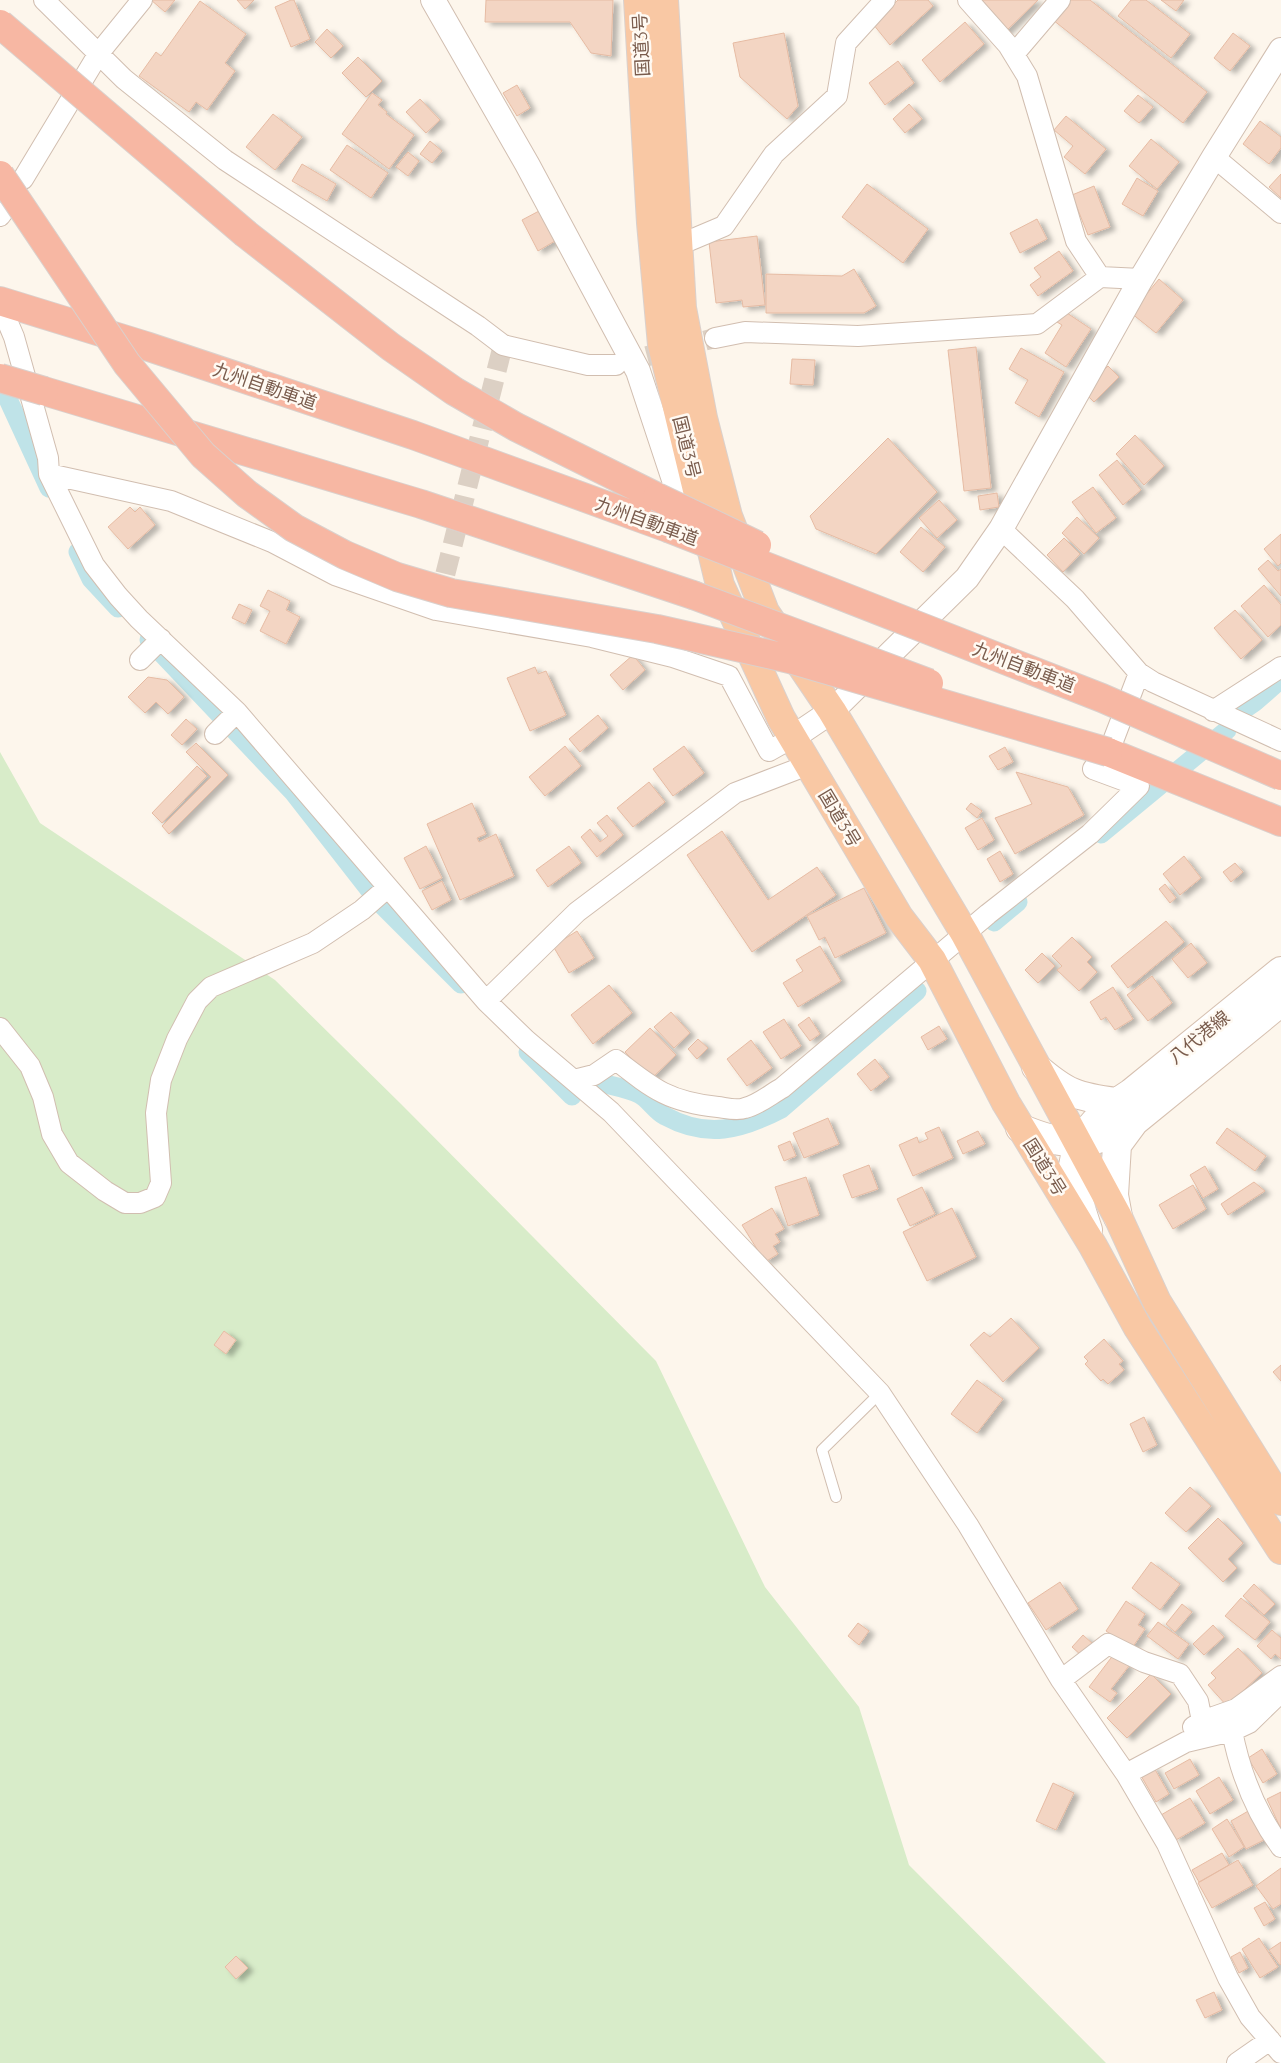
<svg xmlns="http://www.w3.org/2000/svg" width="1281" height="2063" font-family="Quicksand,'Noto Sans JP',sans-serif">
	<defs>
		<filter id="shadow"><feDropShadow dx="5.5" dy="3" stdDeviation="2.5" flood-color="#0004"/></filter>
	</defs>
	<rect width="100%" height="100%" fill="#fdf6ec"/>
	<path fill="#d8ecc9" d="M0,752L40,823L275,980L401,1104L656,1361L765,1587L859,1707L909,1865L1106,2063H0Z"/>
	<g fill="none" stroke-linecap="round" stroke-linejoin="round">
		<path stroke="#bfe3e8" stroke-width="19" d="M0,377L7,397L49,488
			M78,552L91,579L118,608
			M149,640L293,792L378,901L461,984
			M1242,711L1255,702L1281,679
			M1101,834L1227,730
			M994,922L1018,902
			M528,1052L572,1096
			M598,1082C611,1086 627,1088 639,1094C649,1099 655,1111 665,1116C707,1139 741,1130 781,1109L917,991"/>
	</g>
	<path fill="#f3d5c3" stroke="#e6bba3" filter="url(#shadow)" d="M151,0H175L165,12Z
		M237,0H254L245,9Z
		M291,0H294L310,39L291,47L275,7Z
		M486,0H613L611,56L591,53L570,22H485Z
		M898,0H928L933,6L890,45L873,24Z
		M970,0H1038L1003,34Z
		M1068,0H1090L1207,92L1183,123L1053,20Z
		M1131,0H1146L1190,34L1171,58L1118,16Z
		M1161,0H1184L1176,11Z
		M200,1L246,34L225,63L235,71L207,110L196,102L189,112L139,76L156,52L161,56Z
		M965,22L984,44L940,82L922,60Z
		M327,29L343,46L331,58L315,42Z
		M784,33L798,106L787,119L740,77L733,43Z
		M1233,33L1250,46L1230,71L1214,58Z
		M358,57L382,81L366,97L342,73Z
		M898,61L914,83L885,105L869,83Z
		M517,85L530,108L517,116L503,93Z
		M372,93L382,100L378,105L387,112L386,114L414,135L389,169L342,134Z
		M1138,95L1153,107L1139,123L1124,111Z
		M420,99L440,120L426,133L406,112Z
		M909,104L922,119L905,133L893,119Z
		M273,114L302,137L275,170L246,147Z
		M1066,116L1106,149L1085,174L1064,157L1073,146L1054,130Z
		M1260,121L1281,137V148L1269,164L1243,144Z
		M1151,139L1179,162L1157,189L1129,166Z
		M430,141L442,151L432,163L420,154Z
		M347,145L388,173L371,198L330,170Z
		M408,152L419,161L408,176L396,167Z
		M302,164L336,184L327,201L292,181Z
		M1281,174V198L1269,187Z
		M1137,178L1158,191L1143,216L1122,204Z
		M867,184L928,229L903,263L842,217Z
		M1094,186L1110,227L1088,235L1072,195Z
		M539,211L555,241L538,251L522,220Z
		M1037,219L1047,239L1020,253L1010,233Z
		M757,236L765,305L743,307L742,300L716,303L709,242Z
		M1059,251L1073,271L1038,296L1030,285L1041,277L1034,268Z
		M854,269L876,306L864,313H766V274L842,276Z
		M1159,279L1183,300L1156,333L1131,313Z
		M1064,311L1091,329L1066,367L1045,353L1062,325L1057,322Z
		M976,347L991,488L964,491L948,350Z
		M1021,348L1064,372L1039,417L1015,403L1028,380L1009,369Z
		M792,359L815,360L813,385L790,384Z
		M1108,366L1119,377L1094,402L1083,391Z
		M1135,435L1164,466L1144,485L1116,454Z
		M888,438L937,492L876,554L816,529L810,516Z
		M1117,460L1141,490L1123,505L1099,475Z
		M1093,487L1116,518L1096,533L1072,502Z
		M997,493L999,507L980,510L978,496Z
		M939,500L957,520L937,538L919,518Z
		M130,507L135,512L140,507L155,525L128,549L108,527Z
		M1077,517L1099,538L1084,554L1062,533Z
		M921,527L945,547L923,572L900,552Z
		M1281,534V563L1278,566L1264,549Z
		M1064,538L1080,554L1063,572L1047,555Z
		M1268,560L1278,571L1281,569V596L1258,569Z
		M1264,585L1281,605V625L1268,637L1241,606Z
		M268,590L290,601L286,610L300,617L286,644L260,631L270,611L260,606Z
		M239,604L252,610L245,624L232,618Z
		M1235,610L1262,640L1241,659L1214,628Z
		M633,655L645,670L623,690L610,675Z
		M535,667L538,674L546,671L566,715L530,731L507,678Z
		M148,677L167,680L184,697L168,714L156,702L145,713L128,697Z
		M598,715L608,728L580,752L569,739Z
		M186,719L197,729L182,745L171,735Z
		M196,743L228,775L169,834L162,826L211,777L186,752Z
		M565,746L581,766L545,796L529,777Z
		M684,746L704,773L673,796L653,769Z
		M1005,747L1013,762L998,770L989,756Z
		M197,766L207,776L162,823L152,813Z
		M1016,772L1068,787L1084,815L1015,854L995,818L1032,804Z
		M649,782L665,802L633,827L617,808Z
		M472,803L486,834L477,838L479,842L496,834L514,876L460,900L427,824Z
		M971,803L982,811L977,818L966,809Z
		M607,815L623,835L597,857L581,837L590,829L600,842L608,836L597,823Z
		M982,818L994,840L978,850L965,828Z
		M722,831L768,900L817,867L836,895L752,952L687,855Z
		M426,846L442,878L420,889L404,858Z
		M569,846L581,863L548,887L536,870Z
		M1000,851L1013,874L1000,882L987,859Z
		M1184,856L1201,878L1180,895L1163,874Z
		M1235,863L1243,872L1231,882L1223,872Z
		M442,881L451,900L432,910L422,891Z
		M1165,884L1176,898L1170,903L1159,889Z
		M864,888L886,933L835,958L825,937L819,940L807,916Z
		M1166,921L1184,942L1128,988L1111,966Z
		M577,931L594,958L569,973L553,946Z
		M1072,937L1092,957L1087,962L1097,972L1079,991L1057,970L1062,966L1052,956Z
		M1191,943L1207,963L1188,978L1172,959Z
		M820,946L841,981L798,1007L783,983L803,971L796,960Z
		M1042,953L1055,966L1038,983L1025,970Z
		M1152,976L1172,1003L1148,1021L1127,995Z
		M609,985L632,1013L593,1044L571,1015Z
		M1113,987L1133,1019L1115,1030L1106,1017L1101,1020L1090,1002Z
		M671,1012L690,1033L674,1048L654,1027Z
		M809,1017L820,1034L810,1041L798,1025Z
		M784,1019L801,1046L781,1059L763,1032Z
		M939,1026L947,1039L928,1050L921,1037Z
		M650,1028L676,1055L651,1079L625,1052Z
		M698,1039L708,1048L697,1059L688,1049Z
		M751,1040L772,1068L747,1086L727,1059Z
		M875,1059L889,1077L871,1091L857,1074Z
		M828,1118L839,1144L804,1158L793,1133Z
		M939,1127L953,1158L913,1176L899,1145L917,1137L919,1143L928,1139L925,1133Z
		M1227,1128L1266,1156L1255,1171L1216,1143Z
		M978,1131L985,1144L963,1154L957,1141Z
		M790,1141L796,1156L784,1161L778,1146Z
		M869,1165L878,1189L852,1198L843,1175Z
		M1205,1166L1218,1189L1203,1198L1190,1175Z
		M806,1177L819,1215L788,1226L775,1187Z
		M1254,1182L1265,1191L1228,1215L1221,1204Z
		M1193,1185L1206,1209L1173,1229L1159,1205Z
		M922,1187L935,1214L910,1226L897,1199Z
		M772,1208L784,1229L775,1234L780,1242L773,1246L778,1254L765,1262L742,1225Z
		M952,1208L976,1257L927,1281L903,1232Z
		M1011,1318L1039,1348L1003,1382L970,1345L984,1332L990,1337Z
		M224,1331L236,1340L226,1354L214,1345Z
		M1104,1339L1123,1361L1119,1364L1124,1370L1108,1384L1103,1379L1101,1381L1085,1364L1088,1361L1084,1357Z
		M1281,1365V1381L1273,1372Z
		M977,1380L1003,1399L977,1433L951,1414Z
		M1144,1417L1157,1445L1143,1452L1130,1424Z
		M1190,1487L1211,1506L1186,1532L1165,1513Z
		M1218,1518L1243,1543L1228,1559L1237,1568L1223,1582L1188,1548Z
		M1151,1562L1180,1584L1160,1610L1132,1588Z
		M1060,1582L1078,1609L1046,1630L1028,1603Z
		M1254,1584L1275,1604L1264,1615L1243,1596Z
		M1241,1598L1270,1622L1255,1640L1225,1616Z
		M1126,1601L1145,1614L1138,1625L1145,1629L1132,1648L1106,1631Z
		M1182,1604L1192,1612L1175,1632L1166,1624Z
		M1158,1622L1189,1644L1178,1659L1147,1636Z
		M858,1623L869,1631L859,1645L848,1636Z
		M1213,1625L1224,1637L1204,1655L1193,1644Z
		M1272,1630L1281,1638V1659L1275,1654L1271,1659L1257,1646Z
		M1083,1635L1093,1644L1082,1656L1072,1647Z
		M1238,1648L1262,1673L1227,1706L1208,1685L1216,1678L1211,1673Z
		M1114,1654L1129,1666L1111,1689L1117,1693L1110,1702L1089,1687Z
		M1151,1674L1171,1694L1127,1738L1107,1718Z
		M1262,1749L1277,1774L1263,1783L1248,1758Z
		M1190,1759L1199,1775L1174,1789L1165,1773Z
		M1153,1766L1169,1794L1156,1802L1140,1774Z
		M1219,1777L1233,1800L1210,1814L1196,1791Z
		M1053,1783L1074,1793L1056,1830L1036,1821Z
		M1281,1792V1829L1267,1799Z
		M1190,1798L1205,1823L1176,1840L1161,1815Z
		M1250,1810L1266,1839L1246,1849L1231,1821Z
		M1227,1819L1244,1847L1229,1857L1212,1829Z
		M1222,1853L1229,1865L1199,1882L1192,1870Z
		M1238,1860L1253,1885L1212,1908L1198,1883Z
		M1281,1868V1904L1273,1909L1256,1886Z
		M1265,1902L1275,1919L1264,1926L1254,1908Z
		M1259,1938L1278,1967L1260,1978L1242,1949Z
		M1281,1942V1964L1280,1965L1269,1950Z
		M1240,1952L1248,1968L1239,1973L1231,1957Z
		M236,1956L248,1968L236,1979L225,1967Z
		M1214,1992L1222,2010L1205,2018L1196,2000Z"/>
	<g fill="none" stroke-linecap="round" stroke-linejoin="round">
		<path stroke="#dcd0c4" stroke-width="20" stroke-dasharray="20 10" stroke-linecap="butt" d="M618,364L715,338
			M438,603L503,345"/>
		<g stroke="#d1beb0" stroke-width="12">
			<path id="service" d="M836,1497L822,1450L880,1393"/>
		</g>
		<g stroke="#d1beb0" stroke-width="22">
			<path id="minor" d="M44,0L124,79L225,160L478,326L503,345L588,365H616
				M968,0L1008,45L1027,76L1076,241L1100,277
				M1014,54L1060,0
				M1214,157L1281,213
				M23,179L99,53L142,0
				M0,216L3,212
				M679,245L724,226L774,154L837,96L846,43L885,0
				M0,304L14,337L48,458L49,474L94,565L118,596L139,619L237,712L486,1001L526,1040L611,1112L880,1393L968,1525L1061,1680L1126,1774L1167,1844L1228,1978L1250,2017L1281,2053
				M715,338L745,332L858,336L1037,324L1100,277L1141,279
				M49,474L171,501L272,542L335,575L436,610L592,637L673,657L729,676L769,751L792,738
				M1001,529L1075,599L1139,673L1153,682L1281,741
				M140,660L161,639
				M1213,711L1281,667
				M215,734L237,712
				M486,1001L577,912L735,793L808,765
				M0,1028L30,1066L43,1097L52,1134L69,1163L105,1191L125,1203H140L155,1197L161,1183L156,1113L161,1080L177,1039L197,1001L211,987L313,943L362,910L387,888
				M574,1080L594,1075L616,1060C653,1089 669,1102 718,1107C726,1108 737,1111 745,1108C758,1105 771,1094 782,1088L988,914L1090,834L1139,786L1093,769L1113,741L1139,673
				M1061,1680L1108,1644L1144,1662L1180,1674L1198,1701L1202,1721
				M1193,1727L1202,1721L1236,1709L1281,1676
				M1232,1731C1240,1772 1256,1813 1281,1847
				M1126,1774L1186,1742L1232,1731L1249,1723L1281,1692
				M1237,2063L1270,2040"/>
		</g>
		<g stroke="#d1beb0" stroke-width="26">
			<path id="tertiary" d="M433,0L527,164L638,371L688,522
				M792,738L832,711L967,578L1001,529L1141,279L1214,157L1281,50"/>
		</g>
		<g stroke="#d6c0b0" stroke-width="30">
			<path id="secondary" d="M1036,1067C1066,1093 1077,1097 1116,1102
				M1020,1128C1068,1148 1091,1149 1135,1121L1281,1002
				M1118,1217L1114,1195L1117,1145L1134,1122
				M1088,1230C1083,1214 1071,1182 1073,1166C1077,1133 1105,1109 1131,1093L1281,971"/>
		</g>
		<g stroke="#dad1cd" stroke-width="30">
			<path id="trunk" d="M638,0L651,223L662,345L720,585L781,718L899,917L932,960L1006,1103L1093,1246L1138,1328L1281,1550
				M664,0L682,308L703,418L728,516L765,612L832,711L965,934L1118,1217L1157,1302L1281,1501"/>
		</g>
		<g stroke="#dad1cd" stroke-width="30">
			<path id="motorway" d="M246,234L391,347L454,391L516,427L657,497
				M0,301L146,346L413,435L668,528
				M44,391L421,504L693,595
				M1108,752L1281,822"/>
		</g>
		<use href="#service" stroke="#fff" stroke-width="10"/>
		<use href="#minor" stroke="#fff" stroke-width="20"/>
		<use href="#tertiary" stroke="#fff" stroke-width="24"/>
		<use href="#secondary" stroke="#fff" stroke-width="28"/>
		<use href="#trunk" stroke="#f9c8a4" stroke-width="28"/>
		<use href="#motorway" stroke="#f7b7a3" stroke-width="28"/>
		<g stroke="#dad1cd" stroke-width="30" stroke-linecap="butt">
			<path id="motorway-bridge" d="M0,24L246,234
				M0,175L127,364L203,455L247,494L294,528L345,555L397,577L451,593L657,629L790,659L1108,752
				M0,378L44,391
				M657,497L757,545
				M668,528L1102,698L1281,776
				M693,595L929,683"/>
		</g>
		<use href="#motorway-bridge" stroke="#f7b7a3" stroke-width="28"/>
	</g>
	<g text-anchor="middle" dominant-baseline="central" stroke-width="5" stroke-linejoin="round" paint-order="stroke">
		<g font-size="18" fill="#7a5c4d" stroke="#fffaf3">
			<text transform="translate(641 45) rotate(-93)">国道3号</text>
			<text transform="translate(265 386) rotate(19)">九州自動車道</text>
			<text transform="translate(687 447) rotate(76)">国道3号</text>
			<text transform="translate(647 521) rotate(20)">九州自動車道</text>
			<text transform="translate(1024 667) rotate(21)">九州自動車道</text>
			<text transform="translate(840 818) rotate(59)">国道3号</text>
			<text transform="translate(1199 1037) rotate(-39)">八代港線</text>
			<text transform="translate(1045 1167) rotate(58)">国道3号</text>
		</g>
	</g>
</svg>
